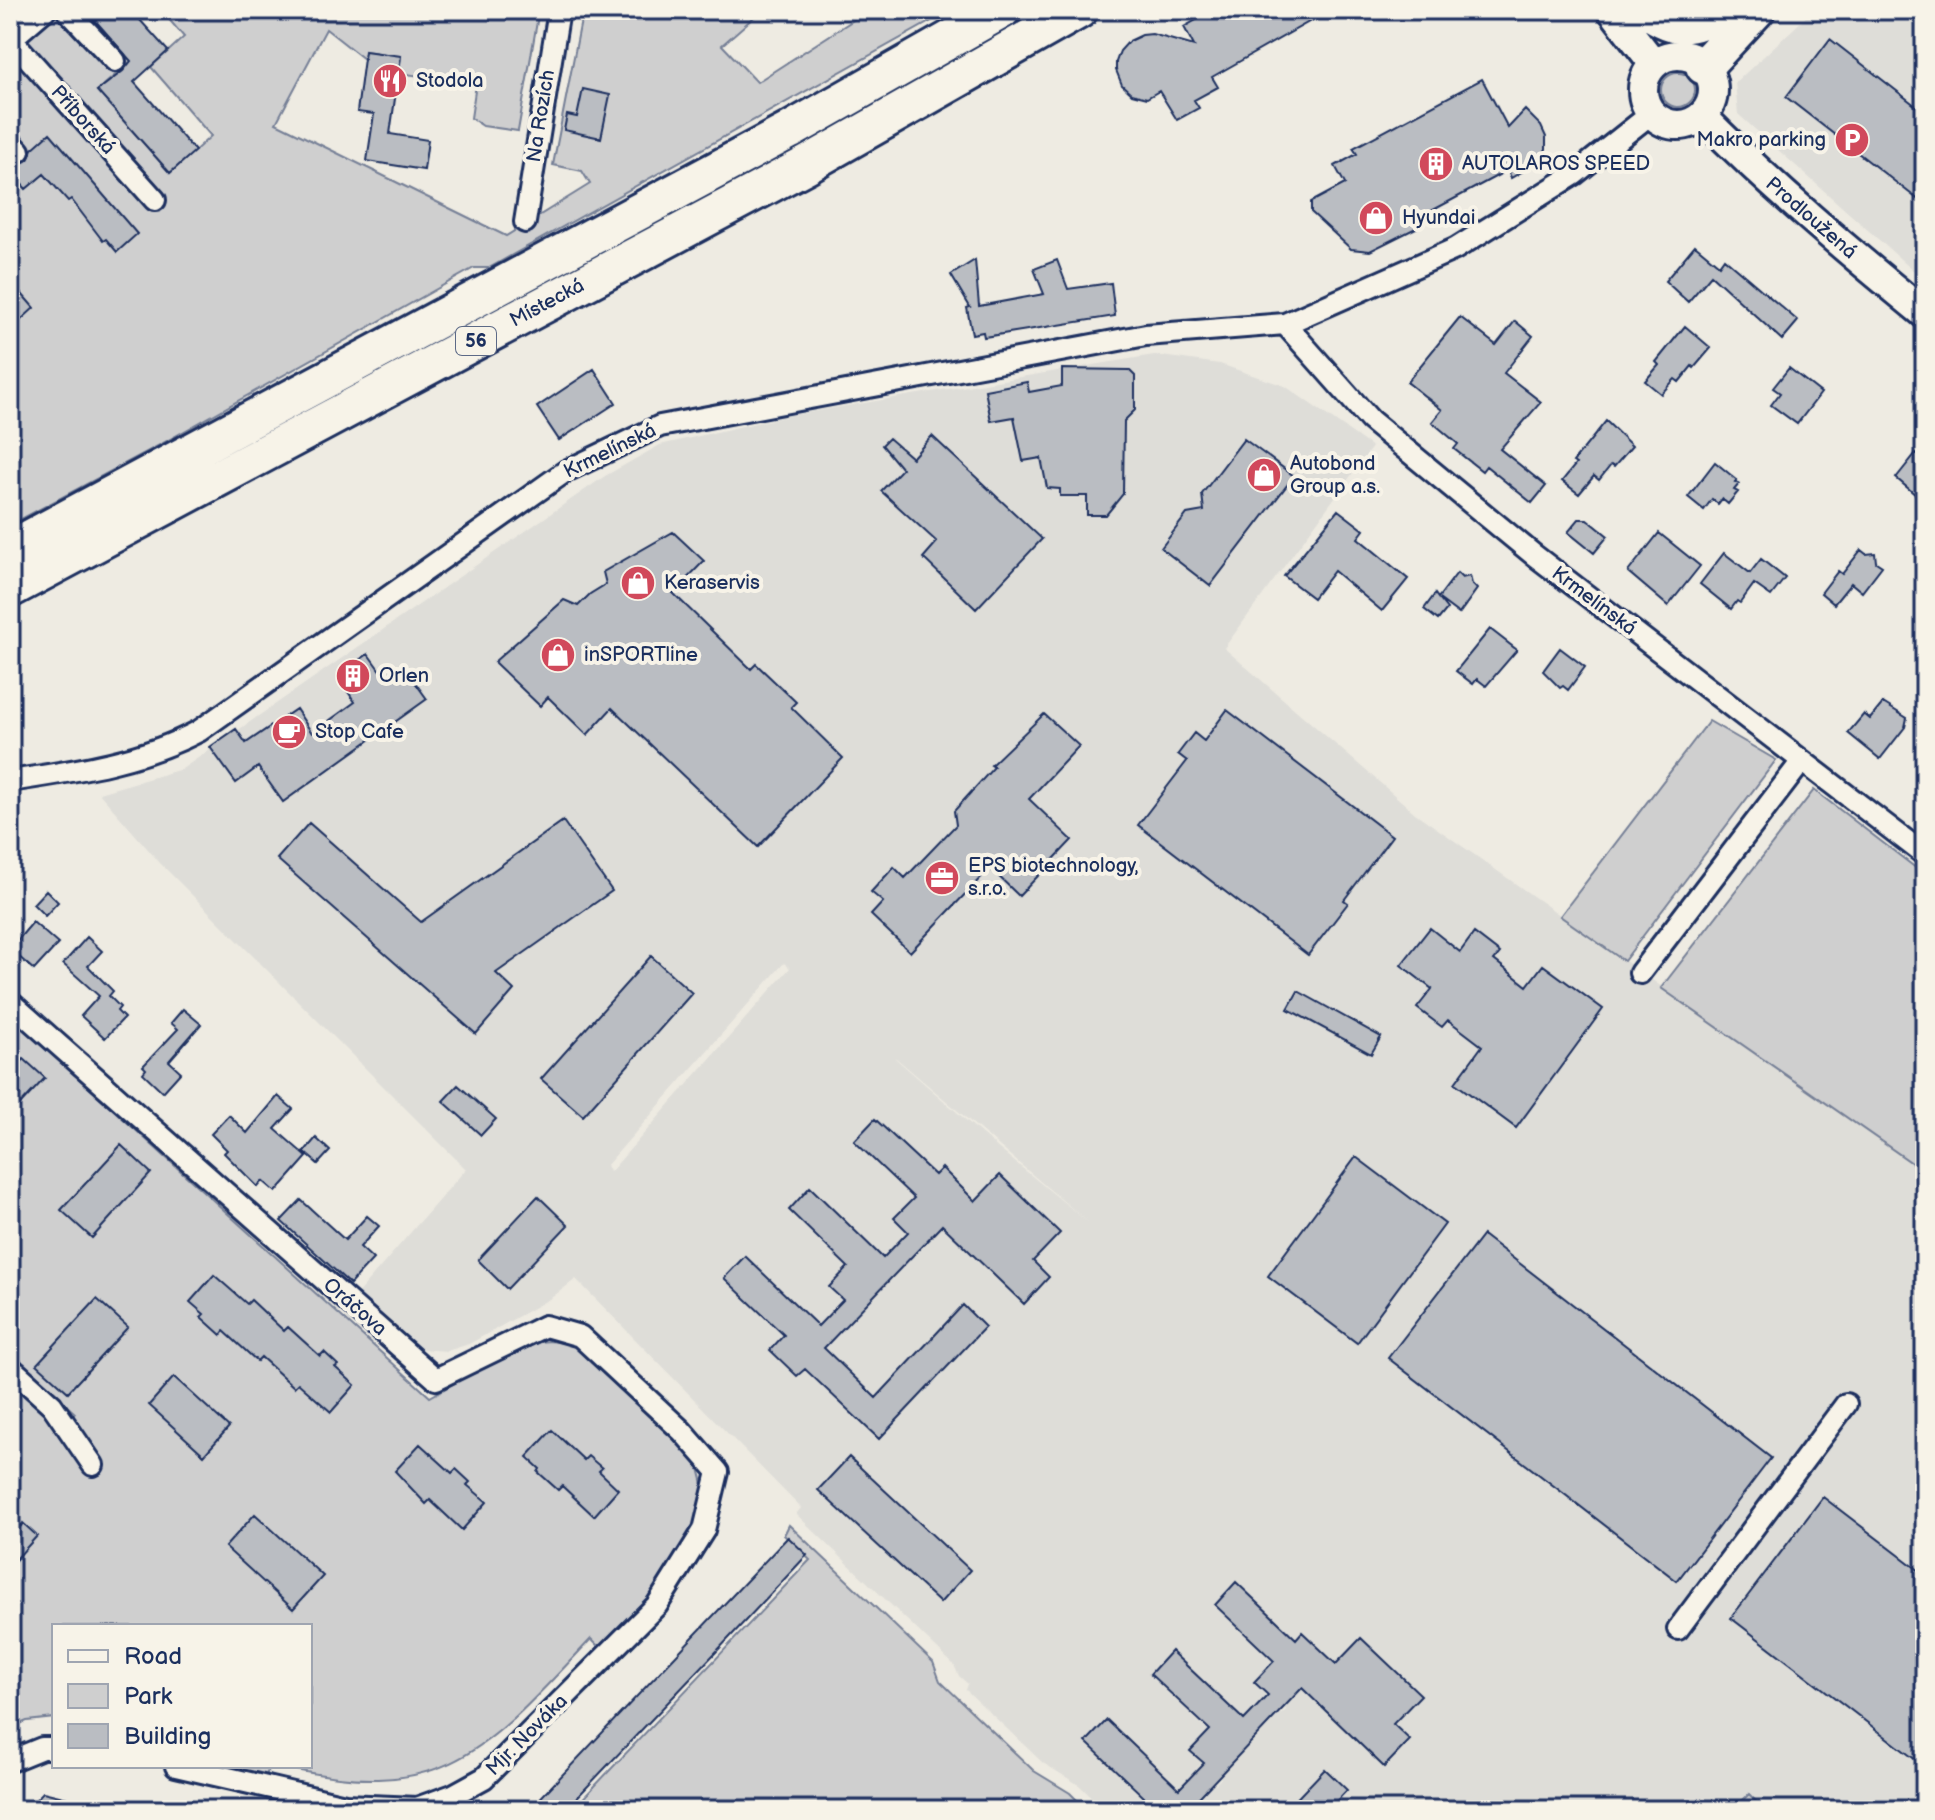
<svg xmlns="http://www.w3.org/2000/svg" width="1935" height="1820" font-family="'Balsamiq Sans',sans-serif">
	<rect width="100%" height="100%" fill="#eeebe2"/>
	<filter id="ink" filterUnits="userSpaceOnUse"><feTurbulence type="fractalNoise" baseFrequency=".0125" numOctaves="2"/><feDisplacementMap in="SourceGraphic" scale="16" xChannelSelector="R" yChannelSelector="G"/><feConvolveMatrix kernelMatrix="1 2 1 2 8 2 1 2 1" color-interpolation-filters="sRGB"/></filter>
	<g filter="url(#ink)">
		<path fill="#deddd8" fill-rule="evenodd" d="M1808,10H1925V281L1738,114L1735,83L1805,18Z
			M1154,355L1220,364L1285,386L1372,447L1224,648L1415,813L1925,1172V1810H1329L1347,1790L1325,1770L1286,1810H1187L1213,1783L1215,1784L1221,1778L1219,1776L1278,1714L1280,1715L1286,1710L1285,1708L1302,1689L1384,1767L1410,1741L1400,1731L1391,1728L1421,1696L1361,1638L1336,1665L1296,1640L1237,1583L1215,1606L1274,1662L1263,1701L1244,1721L1171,1652L1150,1675L1209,1731L1190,1750L1202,1762L1179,1790L1106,1721L1086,1743L1145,1800L1135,1810H1105L1079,1785L1043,1763L966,1690L968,1684L959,1676L954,1665L796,1514L801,1508L576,1279L551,1298L469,1344L447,1351L422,1349L412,1343L357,1294L466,1169L160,863L99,793L182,769L605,476L660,445L791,415ZM784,963L790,968L611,1171L606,1166ZM895,1058H896L1089,1223L999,1149Z"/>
		<path fill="#cfcfcf" stroke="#757f96" stroke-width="2" d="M10,10H86L131,61L97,91L170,173L211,136L151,67L184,37L161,10H539L518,131L483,126L471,118L476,84L399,73L401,56L366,51L364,59L326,29L276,123L506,236L590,184L582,171L553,165L583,10H762L722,45L757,82L869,10H951L489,268H474L163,443L10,525Z
			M1661 90a17 17 0 1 1 34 0a17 17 0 1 1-34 0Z
			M1709,721L1776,760L1624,961L1560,916Z
			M1814,790L1925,875V1172L1661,988Z
			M10,1016L430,1397C451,1385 471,1374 492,1362C534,1338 561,1330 602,1364L691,1456C694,1461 699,1466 700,1472C720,1530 638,1612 602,1650L591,1639C484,1752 444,1806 278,1766H310V1626H54V1718L27,1721L10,1728V1380L63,1427L75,1413L10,1354Z
			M789,1525L933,1662L940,1681L1034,1771L1070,1793L1087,1810H572L810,1560L784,1535Z
			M219,1766H269L266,1777Z
			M1749,1794L1764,1810H1733Z"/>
		<path fill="#babdc2" stroke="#1b2f5e" stroke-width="2" d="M86,10H131L168,51L134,82L195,151L170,173L97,91L123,71L131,61Z
			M1214,10H1330L1212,77L1218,87L1194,100L1199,108L1177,120L1159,91L1147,98L1132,94L1122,85L1116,70V62L1120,51L1129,41L1142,35L1152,34L1194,46L1184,27Z
			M1830,39L1925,113V205L1786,97Z
			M365,51L401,56L390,134L428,140L424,170L367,161L374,114L357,112Z
			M1482,79L1508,128L1525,110L1541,126L1546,137V149L1537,163L1511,178L1508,170L1422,216L1418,227L1370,251L1351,249L1311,212V202L1345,184L1335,166L1357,154L1353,148Z
			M583,89L610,95L601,138L564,130L567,115L577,117Z
			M50,133L137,234L117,252L106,239L103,241L71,199L68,201L44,174L26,189L10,171L15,163L28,160L32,149Z
			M1695,245L1719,265L1724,258L1798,321L1782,340L1711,275L1688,302L1665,281Z
			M975,260L979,306L1044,294L1034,269L1057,260L1068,289L1111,283L1115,316L984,337L983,332L972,334L967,308L970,307L951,275Z
			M10,280L34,308L10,330Z
			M1460,317L1496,345L1515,321L1533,336L1504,373L1541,402L1500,449L1546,486L1532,503L1486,466L1482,471L1454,449L1458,444L1432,422L1442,410L1407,382Z
			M1685,326L1711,348L1694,368L1692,366L1679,382L1675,379L1661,394L1645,381L1659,365L1656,362Z
			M1789,368L1821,393L1797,424L1771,405L1780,393L1773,388Z
			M594,369L616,403L559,440L537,407Z
			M1062,369L1129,370L1135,376V410L1124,421L1123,494L1106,515H1087V496H1060V489L1047,488L1041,458L1023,461L1014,417L991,421L985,390L1027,382L1029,392L1062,386Z
			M1606,421L1632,446L1614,467L1611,465L1599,480L1594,476L1579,494L1562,481L1576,464L1573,462Z
			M932,436L1042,539L976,609L923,558L937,542L881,491L902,469L882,445L889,438L912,458Z
			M1244,439L1294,476L1210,586L1161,548L1187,514L1204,511L1202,494Z
			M1916,453L1925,460V484L1916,495L1896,478Z
			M1715,462L1737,480L1735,482L1739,484L1734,490L1738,492L1728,504L1722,499L1718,504L1712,499L1704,510L1688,497Z
			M1338,510L1364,530L1358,538L1408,579L1382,611L1334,571L1313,598L1284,576Z
			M1579,519H1587L1608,536L1594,553L1568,532Z
			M673,532L704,561L673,593L751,669L756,664L796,702L791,707L843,758L758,847L612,708L587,735L548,697L540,706L494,662L564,600L578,606L590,594L606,584L603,572Z
			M1659,533L1700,566L1668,606L1628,572Z
			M1861,550L1866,554L1875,553L1876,562L1882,566L1862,592L1851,583L1834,604L1821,593L1838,571L1842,574Z
			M1724,553L1750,573L1761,559L1785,578L1771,596L1754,584L1740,603L1737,601L1731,609L1700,584Z
			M1457,573L1462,578L1470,576L1472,584L1477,589L1459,614L1439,599L1447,609L1438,620L1424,609L1435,594L1438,598Z
			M1490,629L1517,650L1486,686L1477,679L1473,684L1456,671Z
			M1560,648L1585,667L1568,690L1563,686L1560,688L1543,671Z
			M368,654L386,679L404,667L427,699L283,802L258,767L236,783L210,747L236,729L246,743L296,709L312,733L355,702L346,689L349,687L340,674Z
			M1883,703L1907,718L1905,727L1880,759L1848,733L1864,714L1870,719Z
			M1227,710L1392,836L1344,900L1348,903L1308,955L1138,825L1187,761L1178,754L1194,733L1204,741Z
			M1044,714L1079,746L1029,799L1072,840L1019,896L990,868L910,952L871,915L883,902L871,892L894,867L905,878L956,825L954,811L994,767L991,765Z
			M563,821L612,891L496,973L514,990L476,1034L277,859L309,823L421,922Z
			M46,890L58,902L45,916L33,904Z
			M33,922L58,944L34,970L10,949Z
			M1430,928L1460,952L1474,933L1500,953L1494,960L1527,986L1543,965L1603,1009L1516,1128L1455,1083L1482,1046L1448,1020L1442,1027L1417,1008L1432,989L1401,965Z
			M87,937L102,951L88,966L113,991L109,996L120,1007L117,1011L124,1018L105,1038L81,1016L99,996L63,964Z
			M651,956L692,993L583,1116L541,1079Z
			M1298,991L1381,1037L1371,1054L1288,1009Z
			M183,1009L201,1024L169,1061L181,1072L163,1092L143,1073L146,1069L143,1066L178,1029L171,1023Z
			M24,1059L45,1078L19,1106L10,1098V1075Z
			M458,1085L496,1119L481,1135L443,1101Z
			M278,1096L293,1109L275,1129L307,1157L276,1192L263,1181L258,1187L224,1153L227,1150L211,1134L229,1115L247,1133Z
			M875,1119L935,1175L942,1168L975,1201L1000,1175L1060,1233L1033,1261L1049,1277L1024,1304L942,1225L824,1348L876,1398L963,1305L985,1327L879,1439L805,1369L797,1376L770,1350L784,1335L724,1278L745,1256L818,1326L843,1300L829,1287L848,1267L789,1210L810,1187L883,1258L908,1232L894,1218L914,1198L854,1141Z
			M316,1138L330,1151L318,1164L304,1152Z
			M121,1145L151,1173L92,1238L61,1210Z
			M1356,1157L1445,1224L1357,1343L1268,1276Z
			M538,1196L568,1225L507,1289L478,1260Z
			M301,1200L345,1240L367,1216L379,1226L360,1247L373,1259L350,1284L281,1221Z
			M1483,1235L1771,1458L1677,1581L1388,1358Z
			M214,1275L247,1304L251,1300L284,1331L288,1327L320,1356L324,1352L338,1365L335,1367L355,1385L331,1412L298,1383L294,1387L261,1357L257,1361L224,1331L221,1335L201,1317L204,1314L190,1302Z
			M97,1299L128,1327L68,1392L37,1364Z
			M174,1377L229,1427L204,1455L149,1405Z
			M552,1430L584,1460L588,1456L602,1468L599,1471L618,1489L594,1516L562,1486L558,1490L538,1472L540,1469L527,1457Z
			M420,1444L452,1473L456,1469L470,1482L467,1485L487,1502L462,1530L430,1500L426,1504L395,1471Z
			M849,1457L970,1570L940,1603L818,1490Z
			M1823,1497L1925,1575V1767L1731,1618Z
			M255,1514L323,1576L293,1609L225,1547Z
			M10,1517L21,1526L23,1523L37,1536L10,1566Z
			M788,1537L807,1555L716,1652L565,1810H529Z
			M1236,1582L1296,1639L1302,1632L1336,1664L1361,1638L1421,1695L1393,1724L1410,1740L1384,1767L1302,1688L1187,1810H1134L1145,1798L1086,1742L1107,1720L1179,1789L1204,1763L1190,1751L1210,1730L1150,1674L1171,1651L1244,1720L1268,1695L1254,1682L1274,1661L1215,1605Z
			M1325,1769L1347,1790L1328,1810H1286Z
			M43,1792L92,1804L91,1810H26Z"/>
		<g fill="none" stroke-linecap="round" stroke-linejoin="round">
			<g stroke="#1b2f5e" stroke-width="26">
				<path id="street" d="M67,10L115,61
					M11,39L155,200
					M10,40L45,10
					M1652,113L1575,174L1455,249L1285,324L1370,420L1534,555L1925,855
					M10,141L19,151
					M525,222L559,10
					M10,781C75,771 140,762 199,731L566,471L660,426L1146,335L1285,324
					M1640,973L1802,761
					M10,1002L436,1379L545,1326L580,1336L682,1431L718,1472L704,1530L657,1605L484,1778L453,1795L417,1808L345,1805L176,1766
					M10,1367L52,1405L93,1465
					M1678,1629L1846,1404
					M10,1761L42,1748H54"/>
			</g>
			<g stroke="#1b2f5e" stroke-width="34">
				<path id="secondary" d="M1612,10L1654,64
					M1643 90a35 35 0 1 1 70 0a35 35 0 1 1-70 0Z
					M1702,116C1772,187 1848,251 1925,314"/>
			</g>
			<g stroke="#1b2f5e" stroke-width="42">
				<path id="highway" d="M1648,10C1675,29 1692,29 1720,10
					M1704,66L1756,10
					M10,549L789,131L1002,10
					M10,589L806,165L1079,10"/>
			</g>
			<use href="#street" stroke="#f7f3e8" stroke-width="20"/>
			<use href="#secondary" stroke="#f7f3e8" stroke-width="28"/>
			<use href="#highway" stroke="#f7f3e8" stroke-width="36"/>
		</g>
	</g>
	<defs>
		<g id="restaurant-disc" transform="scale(1.8)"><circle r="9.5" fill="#d1495b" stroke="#f7f3e8"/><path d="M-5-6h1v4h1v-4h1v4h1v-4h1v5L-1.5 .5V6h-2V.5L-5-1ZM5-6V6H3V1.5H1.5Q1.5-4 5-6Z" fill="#fff"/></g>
		<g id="parking-disc" transform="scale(1.8)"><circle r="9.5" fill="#d1495b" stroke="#f7f3e8"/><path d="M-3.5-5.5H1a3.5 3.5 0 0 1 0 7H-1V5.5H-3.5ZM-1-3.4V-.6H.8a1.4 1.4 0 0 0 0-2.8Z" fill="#fff"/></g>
		<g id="building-disc" transform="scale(1.8)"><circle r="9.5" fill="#d1495b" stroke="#f7f3e8"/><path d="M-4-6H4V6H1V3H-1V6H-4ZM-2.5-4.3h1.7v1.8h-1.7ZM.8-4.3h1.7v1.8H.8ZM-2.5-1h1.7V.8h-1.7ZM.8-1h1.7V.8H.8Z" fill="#fff"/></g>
		<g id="shop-disc" transform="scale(1.8)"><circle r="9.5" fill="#d1495b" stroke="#f7f3e8"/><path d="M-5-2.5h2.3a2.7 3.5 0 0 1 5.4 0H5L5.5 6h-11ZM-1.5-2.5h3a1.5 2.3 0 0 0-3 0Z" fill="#fff"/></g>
		<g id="cafe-disc" transform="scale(1.8)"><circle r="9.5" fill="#d1495b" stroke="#f7f3e8"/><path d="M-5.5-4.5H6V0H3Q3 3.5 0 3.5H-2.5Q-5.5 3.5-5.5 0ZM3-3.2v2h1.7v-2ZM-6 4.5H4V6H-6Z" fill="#fff"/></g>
		<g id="office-disc" transform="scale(1.8)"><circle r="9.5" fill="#d1495b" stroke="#f7f3e8"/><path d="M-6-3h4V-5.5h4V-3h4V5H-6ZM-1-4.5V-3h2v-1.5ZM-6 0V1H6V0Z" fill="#fff"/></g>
	</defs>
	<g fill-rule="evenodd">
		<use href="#restaurant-disc" x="390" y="81"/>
		<use href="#parking-disc" x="1852" y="140"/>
		<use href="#building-disc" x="1436" y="164"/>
		<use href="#shop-disc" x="1376" y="218"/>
		<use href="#shop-disc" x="1264" y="475"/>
		<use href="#shop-disc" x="638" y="583"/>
		<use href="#shop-disc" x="558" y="655"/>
		<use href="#building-disc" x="353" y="676"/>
		<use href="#cafe-disc" x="289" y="732"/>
		<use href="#office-disc" x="942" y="878"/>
	</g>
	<g text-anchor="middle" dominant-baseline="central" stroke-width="8" stroke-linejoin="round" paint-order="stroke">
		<rect fill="#f7f3e8" stroke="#5d6a87" stroke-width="2" x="456" y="327" width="40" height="28" rx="6"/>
		<g font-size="18" font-weight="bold" fill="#1b2f5e">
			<text x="476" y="341">56</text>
		</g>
		<g font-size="20" fill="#1b2f5e" stroke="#f7f3e8" text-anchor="start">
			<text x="416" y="81">Stodola</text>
			<text x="1826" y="140" text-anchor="end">Makro parking</text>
			<text x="1462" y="164">AUTOLAROS SPEED</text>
			<text x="1402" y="218">Hyundai</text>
			<text x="1290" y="464">Autobond<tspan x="1290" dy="23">Group a.s.</tspan></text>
			<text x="664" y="583">Keraservis</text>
			<text x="584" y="655">inSPORTline</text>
			<text x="379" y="676">Orlen</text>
			<text x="315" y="732">Stop Cafe</text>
			<text x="968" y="866">EPS biotechnology,<tspan x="968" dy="23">s.r.o.</tspan></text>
		</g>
		<g font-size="20" fill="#1b2f5e" stroke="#f7f3e8">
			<text transform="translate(541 116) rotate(-81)">Na Rozích</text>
			<text transform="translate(83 120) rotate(48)">Příborská</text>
			<text transform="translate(1811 218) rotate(41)">Prodloužená</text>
			<text transform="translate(547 303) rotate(-28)">Místecká</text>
			<text transform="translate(610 451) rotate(-26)">Krmelínská</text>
			<text transform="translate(1594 601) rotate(37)">Krmelínská</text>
			<text transform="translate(355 1307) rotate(41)">Oráčova</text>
			<text transform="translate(527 1735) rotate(-45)">Mjr. Nováka</text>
		</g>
	</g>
	<rect width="1935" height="1820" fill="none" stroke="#f7f3e8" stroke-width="40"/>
	<rect x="20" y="20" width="1895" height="1780" fill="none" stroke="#1b2f5e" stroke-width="3" filter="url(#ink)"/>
	<rect x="52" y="1624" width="260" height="144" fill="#f7f3e8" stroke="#9fa5b1" stroke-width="2"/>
	<rect x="68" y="1650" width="40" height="12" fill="#f7f3e8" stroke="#9fa5b1" stroke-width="2"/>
	<text x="124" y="1664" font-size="24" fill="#1b2f5e">Road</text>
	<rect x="68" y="1684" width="40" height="24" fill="#cfcfcf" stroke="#9fa5b1" stroke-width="2"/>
	<text x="124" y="1704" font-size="24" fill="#1b2f5e">Park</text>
	<rect x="68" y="1724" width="40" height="24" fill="#babdc2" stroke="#9fa5b1" stroke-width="2"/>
	<text x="124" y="1744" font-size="24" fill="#1b2f5e">Building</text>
</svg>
